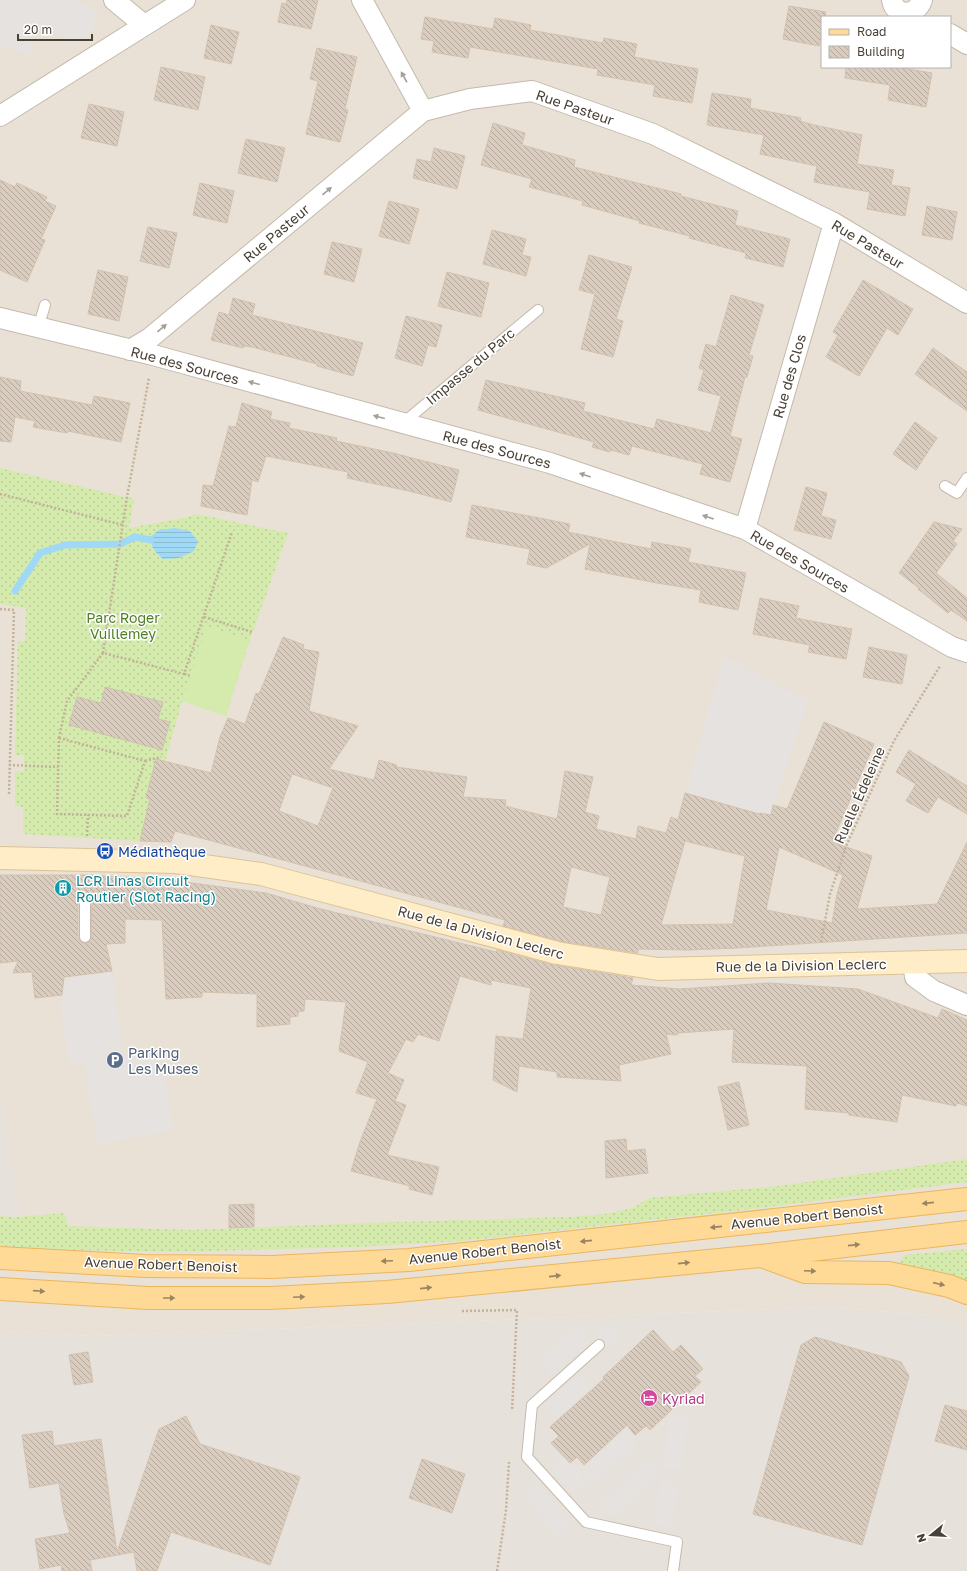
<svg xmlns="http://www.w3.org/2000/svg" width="967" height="1571" font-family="'Golos Text',sans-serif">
	<defs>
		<pattern id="grass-dots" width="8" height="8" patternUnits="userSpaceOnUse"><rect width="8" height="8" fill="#d4ebad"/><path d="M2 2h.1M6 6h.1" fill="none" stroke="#b8cb95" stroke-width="1.8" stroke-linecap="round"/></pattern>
		<pattern id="water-rules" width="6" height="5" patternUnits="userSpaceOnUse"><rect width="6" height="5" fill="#a0d9f5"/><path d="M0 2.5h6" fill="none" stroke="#8bbbd3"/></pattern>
		<pattern id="building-back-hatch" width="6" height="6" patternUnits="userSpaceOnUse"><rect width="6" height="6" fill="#dacdbf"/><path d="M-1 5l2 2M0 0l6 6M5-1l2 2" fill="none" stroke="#b3a89c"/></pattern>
	</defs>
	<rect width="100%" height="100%" fill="#f5efe7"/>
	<path fill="#e9e1d5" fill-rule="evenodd" d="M0,0H967V1328L943,1316L825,1307L95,1336L0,1331ZM822,17H950V67H822Z"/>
	<path fill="#e7e1dc" d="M0,1088L20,1217L0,1216Z
		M825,1307L943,1316L967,1328V1571H0V1331L95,1336Z"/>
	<path fill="url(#grass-dots)" d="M0,468L134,499L129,528L184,518L197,514L288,533L250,640L226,716L182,701L165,762L151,780L146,798L150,799L140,841L23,834V807L15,806V771H24V755H15L18,642H25L26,608L0,604Z
		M967,1159V1182L735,1211L461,1241L356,1247L176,1252L73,1250L0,1246V1216L15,1217L64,1213L68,1226L191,1230L366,1223L569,1217L606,1214L633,1208L649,1198L778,1186Z
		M967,1249V1283L904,1267L900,1262L904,1255Z"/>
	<path fill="#d4ebad" d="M207,626L249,640L226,716L182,701Z"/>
	<path fill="#e5e2df" d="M0,0H71L91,7L97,15L92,31L74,47L44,25L36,33L29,55L0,45Z
		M724,656L808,701L771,815L760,813L759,814L711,802V800L685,793Z
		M112,971L123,1057L159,1048L174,1130L97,1144L84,1063L69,1065L61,1008L64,977Z
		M610,1324L622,1337L609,1349L597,1335Z
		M578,1326L591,1341L552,1376L539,1361Z
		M578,1374L590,1388L557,1418L545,1404Z
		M670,1414L688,1417L680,1470L663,1468Z
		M625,1430L638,1444L593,1485L581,1470Z
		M563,1456L586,1482L573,1494L550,1468Z
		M650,1458L662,1472L611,1518L598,1504Z
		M661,1480L679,1484L671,1527L653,1524Z
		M536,1483L570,1523L557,1535L523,1495Z"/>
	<path fill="url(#water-rules)" d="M175,528L190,531L198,541L194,551L179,558L163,559C155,552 151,548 150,537L159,530Z"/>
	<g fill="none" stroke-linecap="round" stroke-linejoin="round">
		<path stroke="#a0d9f5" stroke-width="7" d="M15,591L40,553L65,545L120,544L135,537L151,540"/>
	</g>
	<path fill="url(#building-back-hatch)" stroke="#d2c1ae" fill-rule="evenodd" d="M287,0H318L311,29L278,22L282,3L286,4Z
		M789,6L826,12L825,17H822V31L819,46L783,39Z
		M425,17L493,29L495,18L531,25L530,30L603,43L604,38L637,44L634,57L698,69L692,103L653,96L655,85L597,75L598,69L470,47L468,58L432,52L434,41L421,39Z
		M211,25L239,32L231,64L204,58Z
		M317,48L357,57L345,109L348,110L340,142L306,134L318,81L310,79Z
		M161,67L205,77L198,110L154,100Z
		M846,67H897L932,73L926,107L888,100L890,85L845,78Z
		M712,93L751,99L750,108L801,118L800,121L814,125L862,135L857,164L894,170L891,185L910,188L905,216L867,209L870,192L814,182L817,166L760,154L764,135L707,125Z
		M89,104L124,112L117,146L81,138Z
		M493,123L525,133L522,145L575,160L574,167L681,194V196L738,211L735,225L790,239L783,267L745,258L746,253L689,238L690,236L639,223L640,221L582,205L583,201L529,187L532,179L481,165Z
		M246,139L285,148L277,182L238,173Z
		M434,148L465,156L457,189L413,178L417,159L431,162Z
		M0,180L15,187L17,183L47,197L45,201L56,206L41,239L45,240L27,282L0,270Z
		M200,183L234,191L227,223L193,215Z
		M389,201L419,209L409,244L379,236Z
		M927,206L957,212L952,240L922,235Z
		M148,227L177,233L169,268L140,261Z
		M492,230L526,239L522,255L531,257L526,276L483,264Z
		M332,242L362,249L354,282L324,274Z
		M589,255L632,267L616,319L623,321L613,357L581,349L595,294L579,290Z
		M98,270L128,277L119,321L88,314Z
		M447,272L489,283L481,317L438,306Z
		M863,280L913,309L898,335L887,328L859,376L826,357L838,335L833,332Z
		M731,295L764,305L749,355L753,356L747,377H745L730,436L742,439L730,482L700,474L703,464L632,446L629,455L611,450L610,452L592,447L594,442L478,410L486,380L585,403L583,411L654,429L657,419L711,433L721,396L698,390L704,370L699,368L706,344L716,347Z
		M233,298L255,304L252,315L363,343L353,376L317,366V364L252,347L244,346L243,348L211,340L219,312L229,315Z
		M406,316L442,325L436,347L428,345L422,366L395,358Z
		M933,348L967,372V411L915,374Z
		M0,377L21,381L20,391L92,405L94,396L130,403L121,442L68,431L67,433L33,427L35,421L15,417L11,442L0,441Z
		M242,403L272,412L270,419L290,423L289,428L337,438L336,441L393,453L459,470L451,502L409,491L347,478L348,472L266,456L258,482L252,480L247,515L201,506L203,485L213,486L229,426L236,427Z
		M915,422L937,438L916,470L893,454Z
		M806,487L827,493L821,516L836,520L831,539L794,530Z
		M472,505L570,524L568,532L651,549L652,542L691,549L688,562L746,573L738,610L699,602L701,590L657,583L585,569L590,544L546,568L527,564L530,549L466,537Z
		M934,522L962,529L953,541L957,544L936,573L967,598V621L951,610L948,613L918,589L919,588L899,573Z
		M760,598L799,606L796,618L852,629L846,659L808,652L810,645L753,634Z
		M283,637L304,645L303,649L319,652L309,711L358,726L329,769L374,780L379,760L397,765L396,767L467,777L463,797L506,800L505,806L557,819L565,771L593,777L585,812L599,816L596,829L636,839L638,826L666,833L671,817L678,820L685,793L759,814L760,813L771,815L773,805L787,809L824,722L874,744L832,842L872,856L857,909L937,904L967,842V933L737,948L688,950L638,949V953L560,941L503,926L505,920L175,831L171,842L140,841L150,799L146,798L156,759L211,773L220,737L228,718L245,724L256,693L259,694ZM292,774L333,788L318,826L279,811ZM685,841L745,856L733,924L661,925ZM779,847L843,875L837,894L832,923L766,910ZM571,867L610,877L601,915L563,907Z
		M869,647L907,655L902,684L863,677Z
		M105,687L163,702L158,719L170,722L162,750L69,725L77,697L101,703Z
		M909,750L967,786V814L938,797L928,813L906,801L916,784L896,772Z
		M0,875H87L163,879L266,893L317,908L496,952L497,950L554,965L633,978L631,985L679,989L769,983L858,989L938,1018L942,1009L967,1020V1106L957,1103L956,1106L902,1095L897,1122L849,1115V1113L805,1109L807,1066L732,1062L734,1029L678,1033L677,1035L666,1034L671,1054L619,1065L621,1081L557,1077V1072L519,1066L517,1092L493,1080L496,1036L523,1039L531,988L491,980V985L460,976L439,1041L418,1034L413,1042L406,1039L388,1073L404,1080L395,1101L406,1105L387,1155L439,1167L432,1195L409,1189L410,1186L351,1171L360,1142L377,1099L356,1093L368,1062L339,1051L346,1002L305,999L304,1011L298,1012V1016L290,1017V1024L257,1027V994L202,992V997L166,999L162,920L125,919V943L106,944L112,971L64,977L62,995L35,998L32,972L13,973L18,961L0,963ZM82,896L89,897L92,902L91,937L89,942L85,943L81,942L78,937V902Z
		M739,1082L749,1125L728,1130L718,1087Z
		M626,1139L627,1151L645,1149L648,1173L606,1178L605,1141Z
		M254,1204V1227L229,1228V1205Z
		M653,1330L673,1352L681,1345L703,1369L695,1376L701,1382L650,1430L646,1426L635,1435L627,1425L584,1465L577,1457L570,1463L551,1443L559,1436L550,1427L604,1379L603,1377Z
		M815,1337L901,1362L909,1376L862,1545L753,1514L801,1345Z
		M88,1352L93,1382L74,1385L69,1355Z
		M945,1405L967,1411V1450L935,1441Z
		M186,1416L200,1444L300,1477L270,1565L171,1532L157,1571H137L134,1552L90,1560L92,1571H62L61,1565L40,1569L35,1539L70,1533L64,1514L59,1483L30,1488L22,1435L52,1431L54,1446L101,1439L117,1552L159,1429Z
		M422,1459L465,1474L452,1513L409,1498Z"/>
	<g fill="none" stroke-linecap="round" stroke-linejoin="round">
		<g stroke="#c4b9ac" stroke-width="12">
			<path id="lane" d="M38,328L45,305
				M403,423L538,310
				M945,486L957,493L967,478
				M85,937V902
				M599,1345L532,1405L527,1457L586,1522L677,1542L673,1571"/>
		</g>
		<g stroke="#c4b9ac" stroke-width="22">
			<path id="street" d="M114,0L144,25
				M362,0L423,111
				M892,0C895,18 917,16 922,0
				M950,34L967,44
				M0,116L185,0
				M0,318L153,355L550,463L745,529L952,647L967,652
				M130,350L150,338L423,111L470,99L532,91L653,134L834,223L967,303
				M745,529L834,223
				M913,962L915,977L934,991L967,1005"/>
		</g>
		<g stroke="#dbc396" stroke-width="24">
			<path id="secondary" d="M0,858L176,862L261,874L557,953L658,969L967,961"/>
		</g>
		<g stroke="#ebb65e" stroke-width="24">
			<path id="primary" d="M764,1257L805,1272L889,1273L949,1286L967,1293
				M0,1258L145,1266L272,1267L409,1260L967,1199
				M0,1289L148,1298H270L387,1292L760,1256L967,1232"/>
		</g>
		<path stroke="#c3b199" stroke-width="2.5" stroke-dasharray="2 2" stroke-linecap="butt" d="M0,494L123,525
			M0,609L14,610L9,795
			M204,617L252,632
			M103,653L127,497L149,378
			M184,674L191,676
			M59,738L67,701L103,653L184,674L232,532
			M59,738L145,761L127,816L57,814Z
			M145,761L161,757
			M9,765L58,767
			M87,836L88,815
			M821,942L830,894L847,844L894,741L940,666
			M462,1311L517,1310L512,1411
			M497,1571L506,1510L509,1462"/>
		<use href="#lane" stroke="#fff" stroke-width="10"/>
		<use href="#street" stroke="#fff" stroke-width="20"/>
		<use href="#secondary" stroke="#ffedc7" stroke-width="22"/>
		<use href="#primary" stroke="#ffd996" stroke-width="22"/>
	</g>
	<defs><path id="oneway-solid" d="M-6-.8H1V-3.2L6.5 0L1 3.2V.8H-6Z"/></defs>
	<g fill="#a49f9a">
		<use href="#oneway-solid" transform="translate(404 77) rotate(-119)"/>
		<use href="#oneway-solid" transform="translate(327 191) rotate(-40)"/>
		<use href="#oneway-solid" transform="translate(162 328) rotate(-40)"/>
		<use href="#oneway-solid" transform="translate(254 383) rotate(-165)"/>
		<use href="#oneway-solid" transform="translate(379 417) rotate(-165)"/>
		<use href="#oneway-solid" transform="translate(585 475) rotate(-161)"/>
		<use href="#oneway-solid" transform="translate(708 517) rotate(-161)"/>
	</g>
	<g fill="#9a8461">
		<use href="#oneway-solid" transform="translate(928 1203) rotate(174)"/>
		<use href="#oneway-solid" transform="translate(716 1227) rotate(174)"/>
		<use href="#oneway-solid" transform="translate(586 1241) rotate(174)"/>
		<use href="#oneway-solid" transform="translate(854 1245) rotate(-6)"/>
		<use href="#oneway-solid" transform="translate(387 1261) rotate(177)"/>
		<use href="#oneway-solid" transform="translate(684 1263) rotate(-6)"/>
		<use href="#oneway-solid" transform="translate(810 1271) rotate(3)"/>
		<use href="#oneway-solid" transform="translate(555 1276) rotate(-6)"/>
		<use href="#oneway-solid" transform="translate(939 1284) rotate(13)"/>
		<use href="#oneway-solid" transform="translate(426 1288) rotate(-6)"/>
		<use href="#oneway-solid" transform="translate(39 1291) rotate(4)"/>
		<use href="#oneway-solid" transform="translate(299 1297) rotate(-3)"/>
		<use href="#oneway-solid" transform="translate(169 1298)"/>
	</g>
	<defs>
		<g id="bus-disc" transform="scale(0.9)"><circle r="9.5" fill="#1a4fb4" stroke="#fff"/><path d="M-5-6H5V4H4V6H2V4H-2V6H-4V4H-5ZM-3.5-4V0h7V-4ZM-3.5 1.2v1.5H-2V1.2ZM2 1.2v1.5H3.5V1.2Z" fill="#fff"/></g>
		<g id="building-disc" transform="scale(0.9)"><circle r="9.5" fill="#0f9aa8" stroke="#fff"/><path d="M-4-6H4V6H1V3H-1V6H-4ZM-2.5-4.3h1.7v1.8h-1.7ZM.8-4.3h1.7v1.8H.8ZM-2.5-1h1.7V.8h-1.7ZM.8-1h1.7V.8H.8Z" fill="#fff"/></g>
		<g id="parking-disc" transform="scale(0.9)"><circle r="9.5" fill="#5c6f8a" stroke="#fff"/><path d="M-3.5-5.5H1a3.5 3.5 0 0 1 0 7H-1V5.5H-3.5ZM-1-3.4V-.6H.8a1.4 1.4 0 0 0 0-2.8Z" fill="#fff"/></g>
		<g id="hotel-disc" transform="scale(0.9)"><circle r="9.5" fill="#d1479c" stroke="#fff"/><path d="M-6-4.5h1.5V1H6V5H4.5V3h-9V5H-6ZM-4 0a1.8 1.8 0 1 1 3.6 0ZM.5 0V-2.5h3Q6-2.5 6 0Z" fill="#fff"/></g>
	</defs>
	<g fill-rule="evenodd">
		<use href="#bus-disc" x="105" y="851"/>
		<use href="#building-disc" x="63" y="888"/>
		<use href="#parking-disc" x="115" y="1060"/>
		<use href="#hotel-disc" x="649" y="1398"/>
	</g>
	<g text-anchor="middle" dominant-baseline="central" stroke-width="3" stroke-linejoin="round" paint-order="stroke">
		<g font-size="14" fill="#483f35" stroke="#fff">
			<text transform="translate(575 107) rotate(19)">Rue Pasteur</text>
			<text transform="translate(276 233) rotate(-40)">Rue Pasteur</text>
			<text transform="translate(868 244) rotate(31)">Rue Pasteur</text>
			<text transform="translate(185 365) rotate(15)">Rue des Sources</text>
			<text transform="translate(470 366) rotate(-40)">Impasse du Parc</text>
			<text transform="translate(789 376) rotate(-74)">Rue des Clos</text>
			<text transform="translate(497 449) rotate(15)">Rue des Sources</text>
			<text transform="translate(800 561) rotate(30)">Rue des Sources</text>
			<text transform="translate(859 795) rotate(-66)">Ruelle Édeleine</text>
			<text transform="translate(481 932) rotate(15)">Rue de la Division Leclerc</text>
			<text transform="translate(801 965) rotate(-1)">Rue de la Division Leclerc</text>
			<text transform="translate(807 1216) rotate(-6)">Avenue Robert Benoist</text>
			<text transform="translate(485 1251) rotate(-6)">Avenue Robert Benoist</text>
			<text transform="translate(161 1264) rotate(2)">Avenue Robert Benoist</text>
		</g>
		<g font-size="14" fill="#4e7e24" stroke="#fff">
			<text x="123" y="617">Parc Roger<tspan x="123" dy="16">Vuillemey</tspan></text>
		</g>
		<g font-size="14" fill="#164399" stroke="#fff" text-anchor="start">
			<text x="118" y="851">Médiathèque</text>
		</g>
		<g font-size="14" fill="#0d838f" stroke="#fff" text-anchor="start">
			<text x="76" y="880">LCR Linas Circuit<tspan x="76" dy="16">Routier (Slot Racing)</tspan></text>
		</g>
		<g font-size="14" fill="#4e5e75" stroke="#fff" text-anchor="start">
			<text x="128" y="1052">Parking<tspan x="128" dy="16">Les Muses</tspan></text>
		</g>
		<g font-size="14" fill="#b23c85" stroke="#fff" text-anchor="start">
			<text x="662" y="1398">Kyriad</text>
		</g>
	</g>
	<rect x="821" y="16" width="130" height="52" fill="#ffffff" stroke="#b6b2ae"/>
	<rect x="829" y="29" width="20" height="6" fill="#ffd996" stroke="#b6b2ae"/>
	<text x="857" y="36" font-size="12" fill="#483f35">Road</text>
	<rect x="829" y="46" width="20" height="12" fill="url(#building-back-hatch)" stroke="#b6b2ae"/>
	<text x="857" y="56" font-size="12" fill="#483f35">Building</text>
	<g transform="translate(931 1535) rotate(252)" stroke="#ffffff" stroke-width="3" paint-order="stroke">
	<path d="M0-3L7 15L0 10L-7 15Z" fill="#483f35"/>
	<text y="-6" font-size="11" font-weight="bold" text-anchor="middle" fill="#483f35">N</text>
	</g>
	<path d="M18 34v6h74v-6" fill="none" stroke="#483f35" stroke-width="2"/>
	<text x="24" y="34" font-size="12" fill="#483f35" stroke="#ffffff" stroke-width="3" paint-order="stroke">20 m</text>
</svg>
